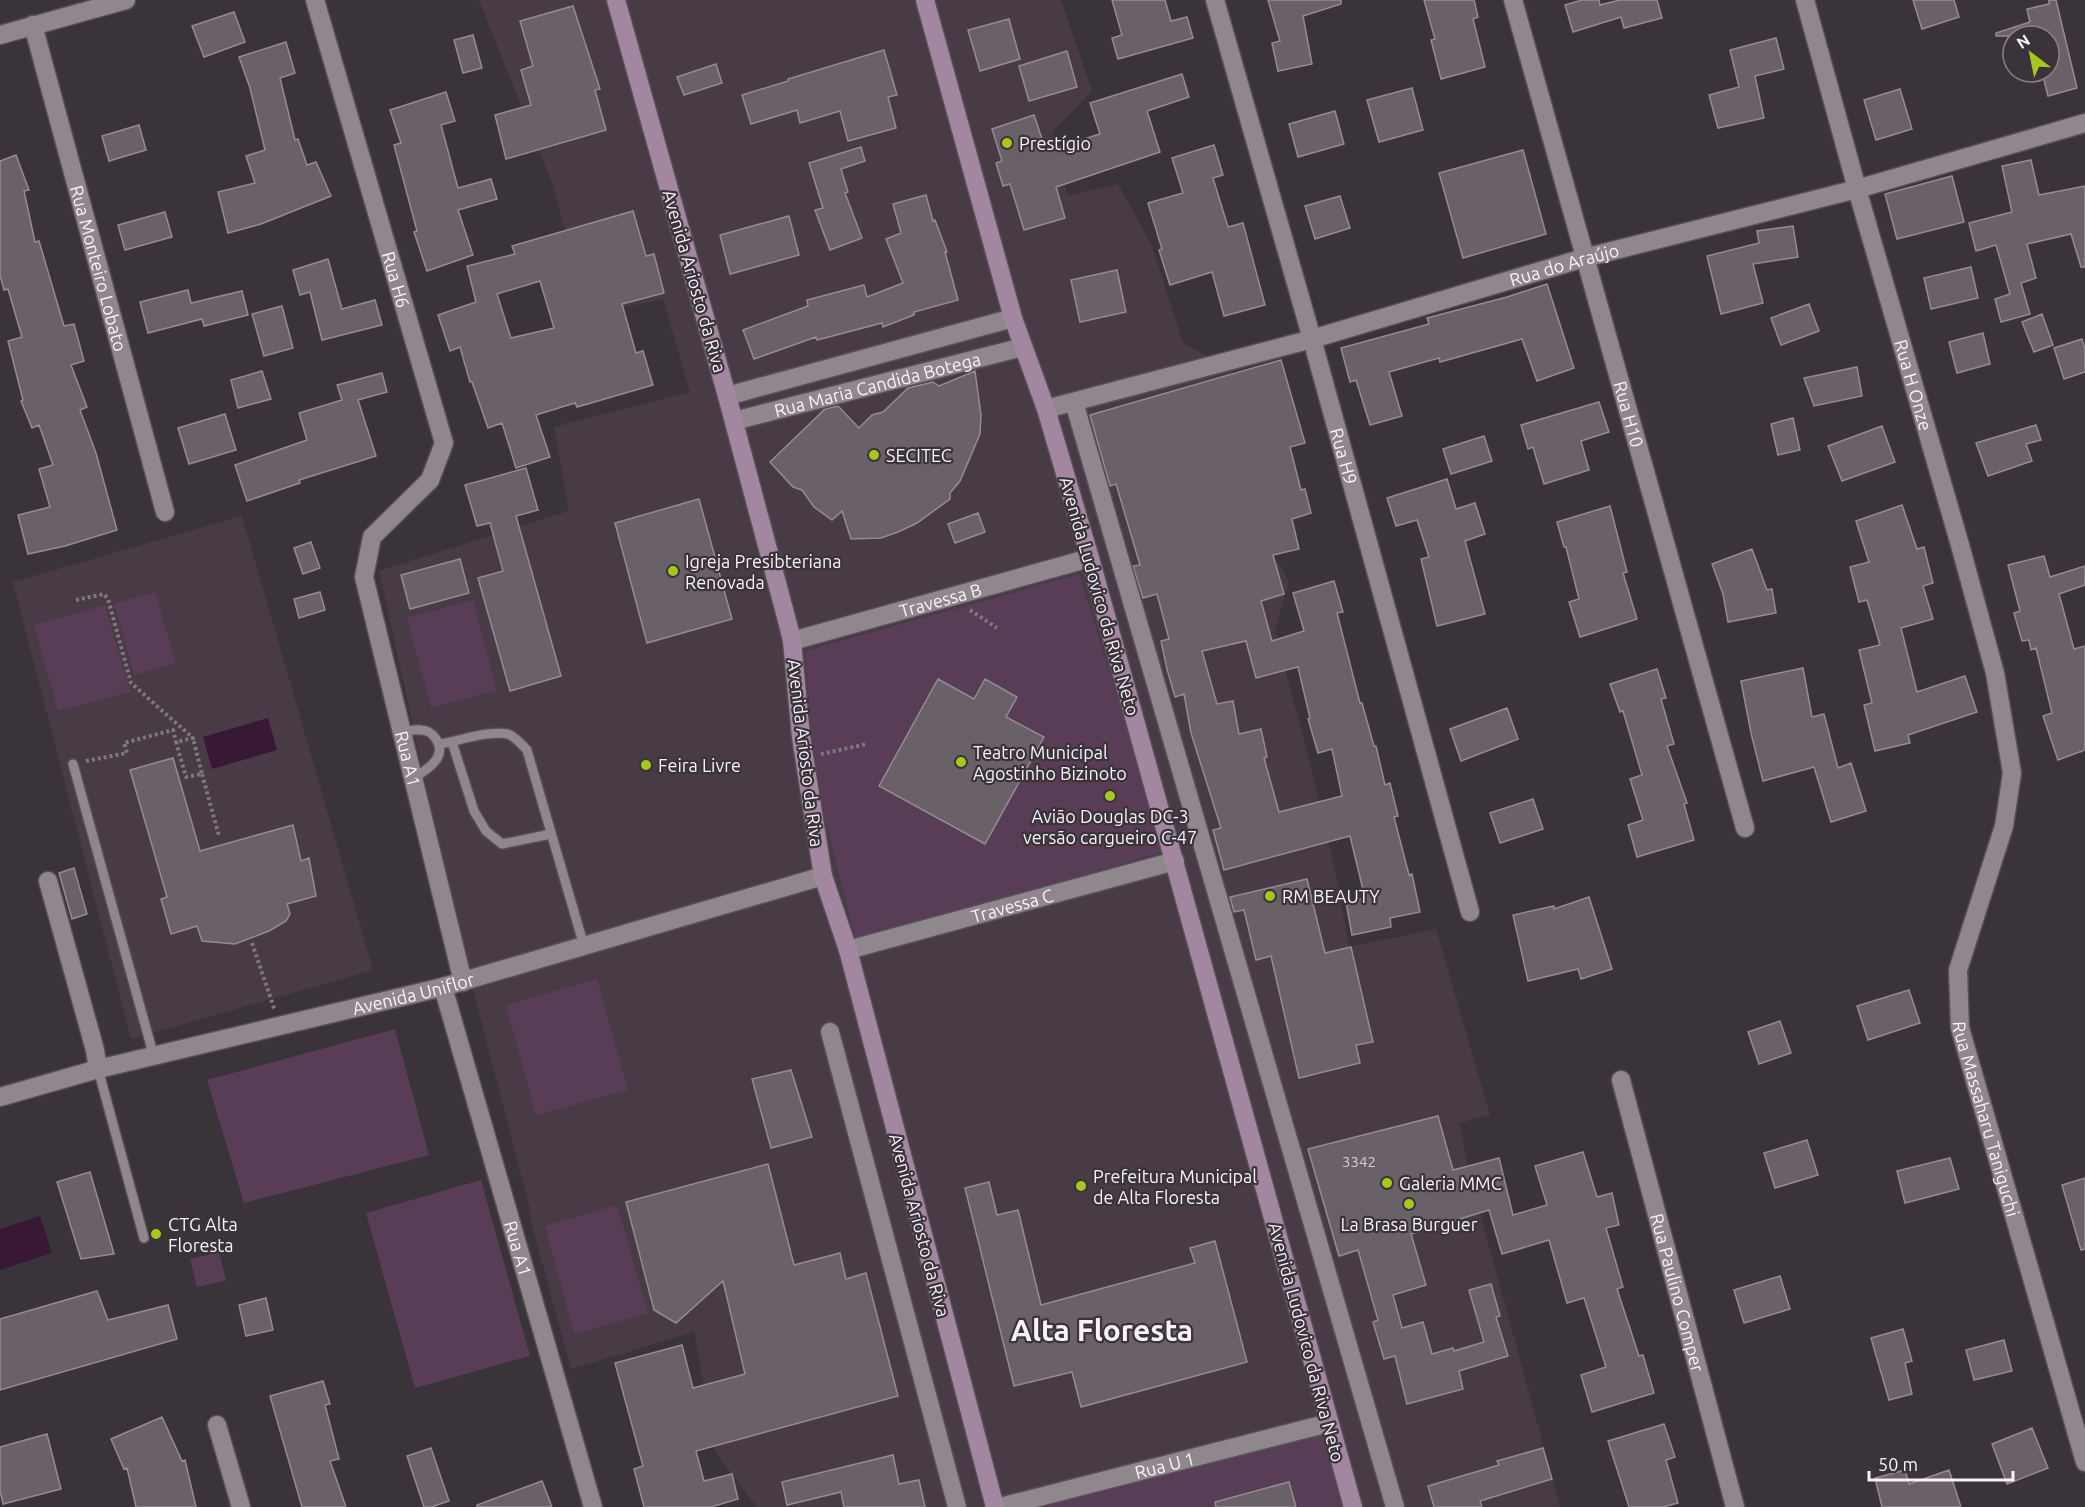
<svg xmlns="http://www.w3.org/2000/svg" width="2085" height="1507" font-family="Ubuntu,sans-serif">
	<rect width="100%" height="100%" fill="#3b333a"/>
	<path fill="#483b46" d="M479,0H1061L1092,91L1052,132L1068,196L1118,184L1152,246L1183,343L1230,368L1252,457L1255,566L1276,560L1289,581L1275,631L1310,763L1337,880L1349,947L1436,929L1490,1115L1460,1123L1468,1169L1560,1507H757L716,1453L694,1332L571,1369L529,1214L531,1213L461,943L379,571L569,511L554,427L690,392L663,299L588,315L553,186Z
		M242,516L373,970L131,1039L13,582Z"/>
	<path fill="#593c56" d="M1079,574L1166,851L856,941L825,819L812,742L805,651Z
		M155,592L176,663L134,675L114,604Z
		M473,600L497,690L431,708L407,618Z
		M105,605L130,692L58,711L34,625Z
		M597,979L628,1090L536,1115L506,1005Z
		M395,1029L429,1155L244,1203L207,1080Z
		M481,1180L530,1356L415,1388L366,1213Z
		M617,1205L648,1313L574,1334L545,1226Z
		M219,1252L226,1280L197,1287L190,1259Z
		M1324,1432L1344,1507H1030Z"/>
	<path fill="#391836" d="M268,718L277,750L212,769L203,737Z
		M40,1216L52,1253L0,1270V1229Z"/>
	<path fill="#696068" stroke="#948b93" stroke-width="1.5" fill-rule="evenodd" d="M1112,0H1165L1171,21L1187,17L1193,38L1118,59L1112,38L1122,35Z
		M1268,0H1341V4L1303,16L1312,64L1278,71L1272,43L1280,41Z
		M1424,0H1474L1478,17L1473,19L1485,67L1441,79L1431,40L1435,39Z
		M1582,0H1599L1600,5L1620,0H1657L1662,18L1624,28L1621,17L1573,32L1565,5Z
		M1913,0H1954L1959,17L1922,29Z
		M2049,0H2056L2077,88L2048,96L2042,72H2049V36H1996V33L2030,22L2027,9L2049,4Z
		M573,6L600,89L595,90L606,130L506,159L495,115L531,105L521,70L533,66L520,21Z
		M234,12L245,42L204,57L192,26Z
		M1009,19L1020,59L980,71L968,30Z
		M473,35L482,68L463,73L454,40Z
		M1776,38L1784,69L1755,76L1764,118L1718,128L1709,95L1739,87L1730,50Z
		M286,42L295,73L280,78L295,140L298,139L307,165L316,162L331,196L261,224L228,233L218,192L255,183L246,156L265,150L250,88L239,57Z
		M884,50L897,95L888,97L896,128L848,141L840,111L800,123L797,110L751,124L742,95L788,81V79Z
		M1067,51L1077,87L1029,101L1019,66Z
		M716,64L722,83L684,95L677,77Z
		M1182,74L1189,97L1147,111L1160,152L1056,187L1065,218L1024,230L1010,184L1003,186L996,163L1002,161L992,129L1034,115L1046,151L1100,134L1090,103Z
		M1412,88L1423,130L1379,142L1367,100Z
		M1900,89L1912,129L1876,140L1864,100Z
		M446,92L455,121L441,125L458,188L491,179L497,199L458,210L473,255L427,271L414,232L417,231L394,145L401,143L390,110Z
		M1335,111L1344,144L1298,157L1289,124Z
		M139,125L146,150L109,161L102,136Z
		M1214,145L1223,175L1213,178L1228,227L1243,223L1265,305L1224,316L1212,272L1170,285L1159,250L1162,249L1148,203L1183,193L1172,158Z
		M861,147L865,161L841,169L848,192L845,193L862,238L830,250L815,210L823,208L809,163Z
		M1523,150L1546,234L1463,258L1439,173Z
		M16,155L29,190L24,191L35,242L39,241L64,326L74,324L84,361L71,365L87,407L80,410L96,453L117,530L65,546L28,554L18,515L50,507L39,469L53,465L39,425L32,428L21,401L23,400L8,341L22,337L8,289L4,290L0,275V161Z
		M2031,160L2039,195L2085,186V267H2081L2071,234L2027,244L2036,278L2021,283L2030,314L2001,322L1995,299L2010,294L1996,245L1976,251L1969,223L2012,212L2002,166Z
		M1952,176L1964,222L1897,239L1885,194Z
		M926,195L933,221L935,220L947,252H945L958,300L914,312V315L883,327L882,323L817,340L816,337L754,359L743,330L808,306L807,300L864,285L867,297L903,283L886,239L901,233L893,204Z
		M1340,196L1350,228L1315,239L1305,206Z
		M633,211L646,256L654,254L664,293L622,304L636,353L643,351L653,385L577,407L575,403L536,415L550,457L516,468L502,423L488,428L472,382H470L460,347L450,351L438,315L476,302L467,266L515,254L512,246ZM540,281L554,328L511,338L497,294Z
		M165,212L172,237L125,250L118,225Z
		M789,216L799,255L730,274L720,235Z
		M1793,226L1798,257L1753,264L1763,303L1721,314L1707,256L1759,243L1757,231Z
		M328,259L342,309L375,300L382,325L322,340L310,292L300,295L293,270Z
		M1971,267L1978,298L1931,309L1924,278Z
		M1117,270L1126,312L1080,322L1071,280Z
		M1547,284L1574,368L1537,381L1522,339L1440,362L1439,358L1389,372L1402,416L1370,425L1356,380L1350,382L1341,348L1429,324L1427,318L1507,297Z
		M188,290L191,303L242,291L248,315L204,326L202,319L148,333L140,302Z
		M1809,304L1819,331L1781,345L1771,318Z
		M282,306L293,348L264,356L252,314Z
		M2042,314L2053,345L2034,352L2022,322Z
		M1983,333L1990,364L1957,373L1949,342Z
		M2082,339L2085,349V372L2064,379L2054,348Z
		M1281,360L1305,443L1290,447L1301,490L1305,489L1311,513L1292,519L1299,549L1273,555L1284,594L1261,601L1272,641L1304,631L1293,593L1334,581L1343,612L1337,613L1360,703H1362L1374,746H1376L1385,785L1390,783L1398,816L1394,817L1409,875L1412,874L1420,912L1390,918L1391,927L1352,935L1346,902L1365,898L1350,836L1224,870L1213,830L1221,828L1191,733L1184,694L1175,697L1167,669L1161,641L1169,639L1157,594L1143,598L1133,566L1140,565L1116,484L1110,486L1090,415ZM1246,641L1256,678L1298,667L1310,718L1308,719L1318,753L1332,749L1342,796L1279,812L1264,758L1267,757L1261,729L1239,734L1233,701L1217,704L1202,651Z
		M1857,367L1862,396L1814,406L1804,378Z
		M262,371L271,399L238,408L231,380Z
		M975,371L981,415L980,434L960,481L950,493V499L917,523L898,532L881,538L851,539L842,511L832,520L814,507L802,490L793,487L770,462L825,409L838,406L859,428L872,415L883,412L908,388L933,382L939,386Z
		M382,373L387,392L358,400L376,456L299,480L300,483L247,501L235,465L307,440L299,413L342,400L337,385Z
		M1599,402L1609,432L1581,441L1589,470L1544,484L1533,447L1528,449L1521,425Z
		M225,414L236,450L189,464L178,428Z
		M1793,418L1800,450L1778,455L1771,424Z
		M2036,425L2041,440L2026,444L2032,461L1988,476L1976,443Z
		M1882,426L1895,462L1842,481L1828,446Z
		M1484,436L1492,461L1451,474L1443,449Z
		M526,468L538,510L516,516L561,676L510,691L478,578L503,571L490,523L477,526L465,485Z
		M1447,479L1456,509L1475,503L1485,534L1465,541L1485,614L1437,626L1421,559L1429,557L1417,520L1396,526L1387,498Z
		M699,499L732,619L647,643L615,523Z
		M1902,505L1917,549L1924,547L1933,583L1923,586L1933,619L1901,628L1917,692L1965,676L1977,712L1908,735L1910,743L1875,751L1864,705L1872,703L1859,650L1880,645L1867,600L1859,602L1850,567L1869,562L1856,521Z
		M1610,506L1627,572L1623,573L1637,619L1580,637L1569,602L1579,599L1566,547H1564L1557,522Z
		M978,513L985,532L955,543L948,524Z
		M311,542L320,568L303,574L294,548Z
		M1752,549L1767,590L1772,589L1776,613L1728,622L1723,594L1712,564Z
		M2044,556L2050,577L2085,566V585L2059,594L2074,649L2085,646V750L2058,760L2043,716L2052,713L2036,648L2031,650L2029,640L2022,641L2014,613L2020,611L2008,565Z
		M460,559L469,593L410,609L401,575Z
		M320,592L325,610L299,618L294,599Z
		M1803,668L1812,717L1824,714L1838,768L1851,763L1866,811L1831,822L1814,767L1763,781L1751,733L1741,681Z
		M1657,669L1666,698L1661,699L1674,744L1667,746L1687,803L1684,804L1694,840L1637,857L1628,825L1643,820L1630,779L1642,775L1623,711L1620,712L1610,684Z
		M938,679L974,699L985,679L1017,697L1006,717L1044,737L985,844L879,786Z
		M1507,708L1518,739L1461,761L1450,729Z
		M173,758L200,851L293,825L301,861L309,858L316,896L287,904L290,914L286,921L269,931L235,944L202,941L197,926L171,934L161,899L167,897L130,770Z
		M1533,799L1543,829L1500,843L1490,813Z
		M74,868L87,914L72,919L59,873Z
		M1307,879L1325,953L1351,947L1373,1042L1356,1045L1360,1063L1299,1078L1271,956L1256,960L1244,910L1234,912L1230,897Z
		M1589,897L1612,969L1581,979L1578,969L1528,981L1513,915L1554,906V909Z
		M1909,990L1920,1023L1868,1040L1857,1006Z
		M1780,1021L1791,1053L1759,1064L1748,1032Z
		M791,1070L812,1137L771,1148L752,1079Z
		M1438,1116L1453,1170L1499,1158L1513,1215L1547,1205L1535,1166L1583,1152L1597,1197L1612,1193L1619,1225L1606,1228L1623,1287L1617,1289L1639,1356L1643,1355L1654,1393L1592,1412L1581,1375L1606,1367L1584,1298L1567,1303L1549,1240L1502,1254L1489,1210L1411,1234L1426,1285L1393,1295L1402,1328L1423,1322L1432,1354L1453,1348L1454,1351L1484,1342L1469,1290L1491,1284L1500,1316L1496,1317L1508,1356L1459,1371L1463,1389L1407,1404L1395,1356L1384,1359L1373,1322L1378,1320L1358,1250L1339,1256L1308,1149Z
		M1807,1140L1818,1175L1775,1188L1764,1153Z
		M1950,1158L1959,1189L1905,1203L1897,1171Z
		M768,1164L794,1265L840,1253L846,1279L866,1273L898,1396L696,1451L704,1481L732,1474L738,1499L711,1507H644L634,1469L643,1466L615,1363L682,1345L693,1388L745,1374L723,1281L676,1323L654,1310L626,1202Z
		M90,1172L114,1254L81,1259L57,1182Z
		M2085,1178V1249L2081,1250L2062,1185Z
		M989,1182L997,1215L1018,1210L1041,1305L1195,1263L1190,1248L1215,1241L1247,1362L1081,1407L1072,1372L1014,1386L965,1188Z
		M1780,1276L1790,1309L1744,1323L1734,1290Z
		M97,1291L108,1320L168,1305L177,1339L0,1390V1319Z
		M266,1298L273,1330L246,1336L239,1305Z
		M1903,1329L1912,1361L1905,1363L1912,1394L1889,1400L1871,1338Z
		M2004,1340L2012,1371L1974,1380L1966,1350Z
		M323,1381L330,1404L325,1405L339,1459L330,1461L346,1507H302L270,1396Z
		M162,1417L182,1461L185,1460L196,1507H136L127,1468L124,1469L111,1439Z
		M1664,1424L1675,1457L1666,1460L1678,1503L1663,1507H1629L1608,1441Z
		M2032,1428L2048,1468L2007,1484L1992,1444Z
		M47,1434L61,1489L3,1504L0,1490V1447Z
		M431,1448L449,1501L431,1507H424L407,1456Z
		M1543,1448L1552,1479L1480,1501L1482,1507H1434L1428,1486L1499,1465L1497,1461Z
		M893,1455L899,1484L919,1480L925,1507H844L841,1492L787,1505L782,1482Z
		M1905,1470L1909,1484L1949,1470L1961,1507H1882L1875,1478Z
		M542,1481L552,1507H477V1505Z
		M1289,1482L1296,1507H1216L1215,1502Z"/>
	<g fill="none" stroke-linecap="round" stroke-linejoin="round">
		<g stroke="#554f55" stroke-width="12">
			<path id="lane" d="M402,732C408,731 415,729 421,730C427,730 433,734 436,739C448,757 427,770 413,778
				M452,742L474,811L486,831L502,844L551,834
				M440,744C458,741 490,730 508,734C516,737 521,744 527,750L584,946
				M73,764L154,1057
				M98,1069L144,1238"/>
		</g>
		<g stroke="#554f55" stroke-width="21">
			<g id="street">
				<path id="s1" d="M315,0L444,443L430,480L372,537L364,577L463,982"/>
				<path id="s2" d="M1215,0L1312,339L1470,912"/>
				<path id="s3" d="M1513,0L1745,828"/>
				<path id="s4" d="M1805,0L1857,189L1960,545L1995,673L2012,773L2004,826L1958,970L1960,1028L2085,1462"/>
				<path id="s5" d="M33,25L165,512"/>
				<path d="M0,35L126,0"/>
				<path d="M727,396L1013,318"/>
				<path d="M1074,402L1395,1507"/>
				<path id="s6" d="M1046,409L1312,339L1584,258L1857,189L2085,123"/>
				<path id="s7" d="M734,421L1023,347"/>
				<path id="s8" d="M792,641L1090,558"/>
				<path d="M48,881L95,1050L98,1069"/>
				<path id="s9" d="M848,950L1175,861"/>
				<path id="s10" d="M443,987L593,1507"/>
				<path d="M830,1032L957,1507"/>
				<path id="s11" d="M1621,1080L1735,1507"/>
				<path id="s12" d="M0,1097L98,1069L443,987L823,876"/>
				<path d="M217,1425L241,1507"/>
				<path id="s13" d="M1000,1507L1329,1423"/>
			</g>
		</g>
		<g stroke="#554f55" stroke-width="21">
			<path id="secondary" d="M616,0L727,396L789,628L792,641L801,737L823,876L848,950L995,1507
				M925,0L1013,318L1046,409L1090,558L1353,1507"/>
		</g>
		<path stroke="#7e777d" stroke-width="4" stroke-dasharray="3 3" stroke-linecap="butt" d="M76,600L104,594L108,599L131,683L193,738L176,742L186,777L202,774L193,738
			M970,610L997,628
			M821,754L867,744
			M86,761L127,753L124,743L173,730L176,742
			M202,774L219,836
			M252,943L275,1011"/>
		<use href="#lane" stroke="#8f868e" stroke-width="9"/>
		<use href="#street" stroke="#8f868e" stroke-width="18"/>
		<use href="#secondary" stroke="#a387a0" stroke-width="18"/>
	</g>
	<g fill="#a8c71c" stroke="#3b333a" stroke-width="2">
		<circle cx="1007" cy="143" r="6"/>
		<circle cx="874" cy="455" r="6"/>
		<circle cx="673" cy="571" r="6"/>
		<circle cx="961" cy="762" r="6"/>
		<circle cx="646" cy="765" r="6"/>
		<circle cx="1110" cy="796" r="6"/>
		<circle cx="1270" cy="896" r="6"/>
		<circle cx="1387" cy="1183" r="6"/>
		<circle cx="1081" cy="1186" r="6"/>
		<circle cx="1409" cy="1204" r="6"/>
		<circle cx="156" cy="1234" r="6"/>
	</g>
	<g text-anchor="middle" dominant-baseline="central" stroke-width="4.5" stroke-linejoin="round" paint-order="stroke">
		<g font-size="15" fill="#d4ced4">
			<text x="1359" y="1161">3342</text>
		</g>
		<g font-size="18" fill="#f8f3f8" stroke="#3b333a" text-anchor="start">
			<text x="1019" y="143">Prestígio</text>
			<text x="886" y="455">SECITEC</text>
			<text x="685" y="561">Igreja Presibteriana<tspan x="685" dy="21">Renovada</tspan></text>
			<text x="973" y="752">Teatro Municipal<tspan x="973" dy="21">Agostinho Bizinoto</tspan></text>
			<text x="658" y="765">Feira Livre</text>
			<text x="1110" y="816" text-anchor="middle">Avião Douglas DC-3<tspan x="1110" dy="21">versão cargueiro C-47</tspan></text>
			<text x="1282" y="896">RM BEAUTY</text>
			<text x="1093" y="1176">Prefeitura Municipal<tspan x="1093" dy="21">de Alta Floresta</tspan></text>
			<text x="1399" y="1183">Galeria MMC</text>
			<text x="168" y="1224">CTG Alta<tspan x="168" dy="21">Floresta</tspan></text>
			<text x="1409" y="1224" text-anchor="middle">La Brasa Burguer</text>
		</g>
		<g font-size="18" fill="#f8f3f8" stroke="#3b333a">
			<text stroke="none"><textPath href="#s6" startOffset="538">Rua do Araújo</textPath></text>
			<text stroke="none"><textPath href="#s5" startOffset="252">Rua Monteiro Lobato</textPath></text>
			<text stroke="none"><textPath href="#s1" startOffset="291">Rua H6</textPath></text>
			<text transform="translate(695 281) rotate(74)">Avenida Ariosto da Riva</text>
			<text stroke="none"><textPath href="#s7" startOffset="148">Rua Maria Candida Botega</textPath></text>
			<text stroke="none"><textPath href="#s4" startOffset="400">Rua H Onze</textPath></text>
			<text stroke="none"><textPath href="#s3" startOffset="430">Rua H10</textPath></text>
			<text stroke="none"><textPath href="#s2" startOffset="474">Rua H9</textPath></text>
			<text transform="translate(1100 596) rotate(74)">Avenida Ludovico da Riva Neto</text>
			<text stroke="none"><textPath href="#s8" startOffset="154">Travessa B</textPath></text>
			<text transform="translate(806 753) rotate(83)">Avenida Ariosto da Riva</text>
			<text stroke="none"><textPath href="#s1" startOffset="810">Rua A1</textPath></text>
			<text stroke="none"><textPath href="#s9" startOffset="170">Travessa C</textPath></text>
			<text stroke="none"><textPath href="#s12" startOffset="426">Avenida Uniflor</textPath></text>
			<text stroke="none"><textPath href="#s4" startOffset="1158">Rua Massaharu Taniguchi</textPath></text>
			<text transform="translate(920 1225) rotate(75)">Avenida Ariosto da Riva</text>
			<text stroke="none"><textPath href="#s10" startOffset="272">Rua A1</textPath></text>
			<text stroke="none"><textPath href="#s11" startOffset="220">Rua Paulino Comper</textPath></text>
			<text transform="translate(1307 1342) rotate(75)">Avenida Ludovico da Riva Neto</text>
			<text stroke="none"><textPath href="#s13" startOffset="170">Rua U 1</textPath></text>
		</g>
		<g font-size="30" font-weight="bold" fill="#f8f3f8" stroke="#3b333a">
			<text x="1102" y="1330">Alta Floresta</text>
		</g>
	</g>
	<g transform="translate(2031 54) rotate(328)"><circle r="28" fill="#3b333a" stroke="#878086" stroke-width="1.5"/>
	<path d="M0-4.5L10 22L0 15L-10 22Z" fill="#a8c71c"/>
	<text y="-9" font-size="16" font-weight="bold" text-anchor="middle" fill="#f8f3f8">N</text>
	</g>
	<path d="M1869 1471v9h144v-9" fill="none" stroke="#f8f3f8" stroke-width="3"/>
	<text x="1878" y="1471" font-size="18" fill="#f8f3f8" stroke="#3b333a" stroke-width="4.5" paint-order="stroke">50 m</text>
</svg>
